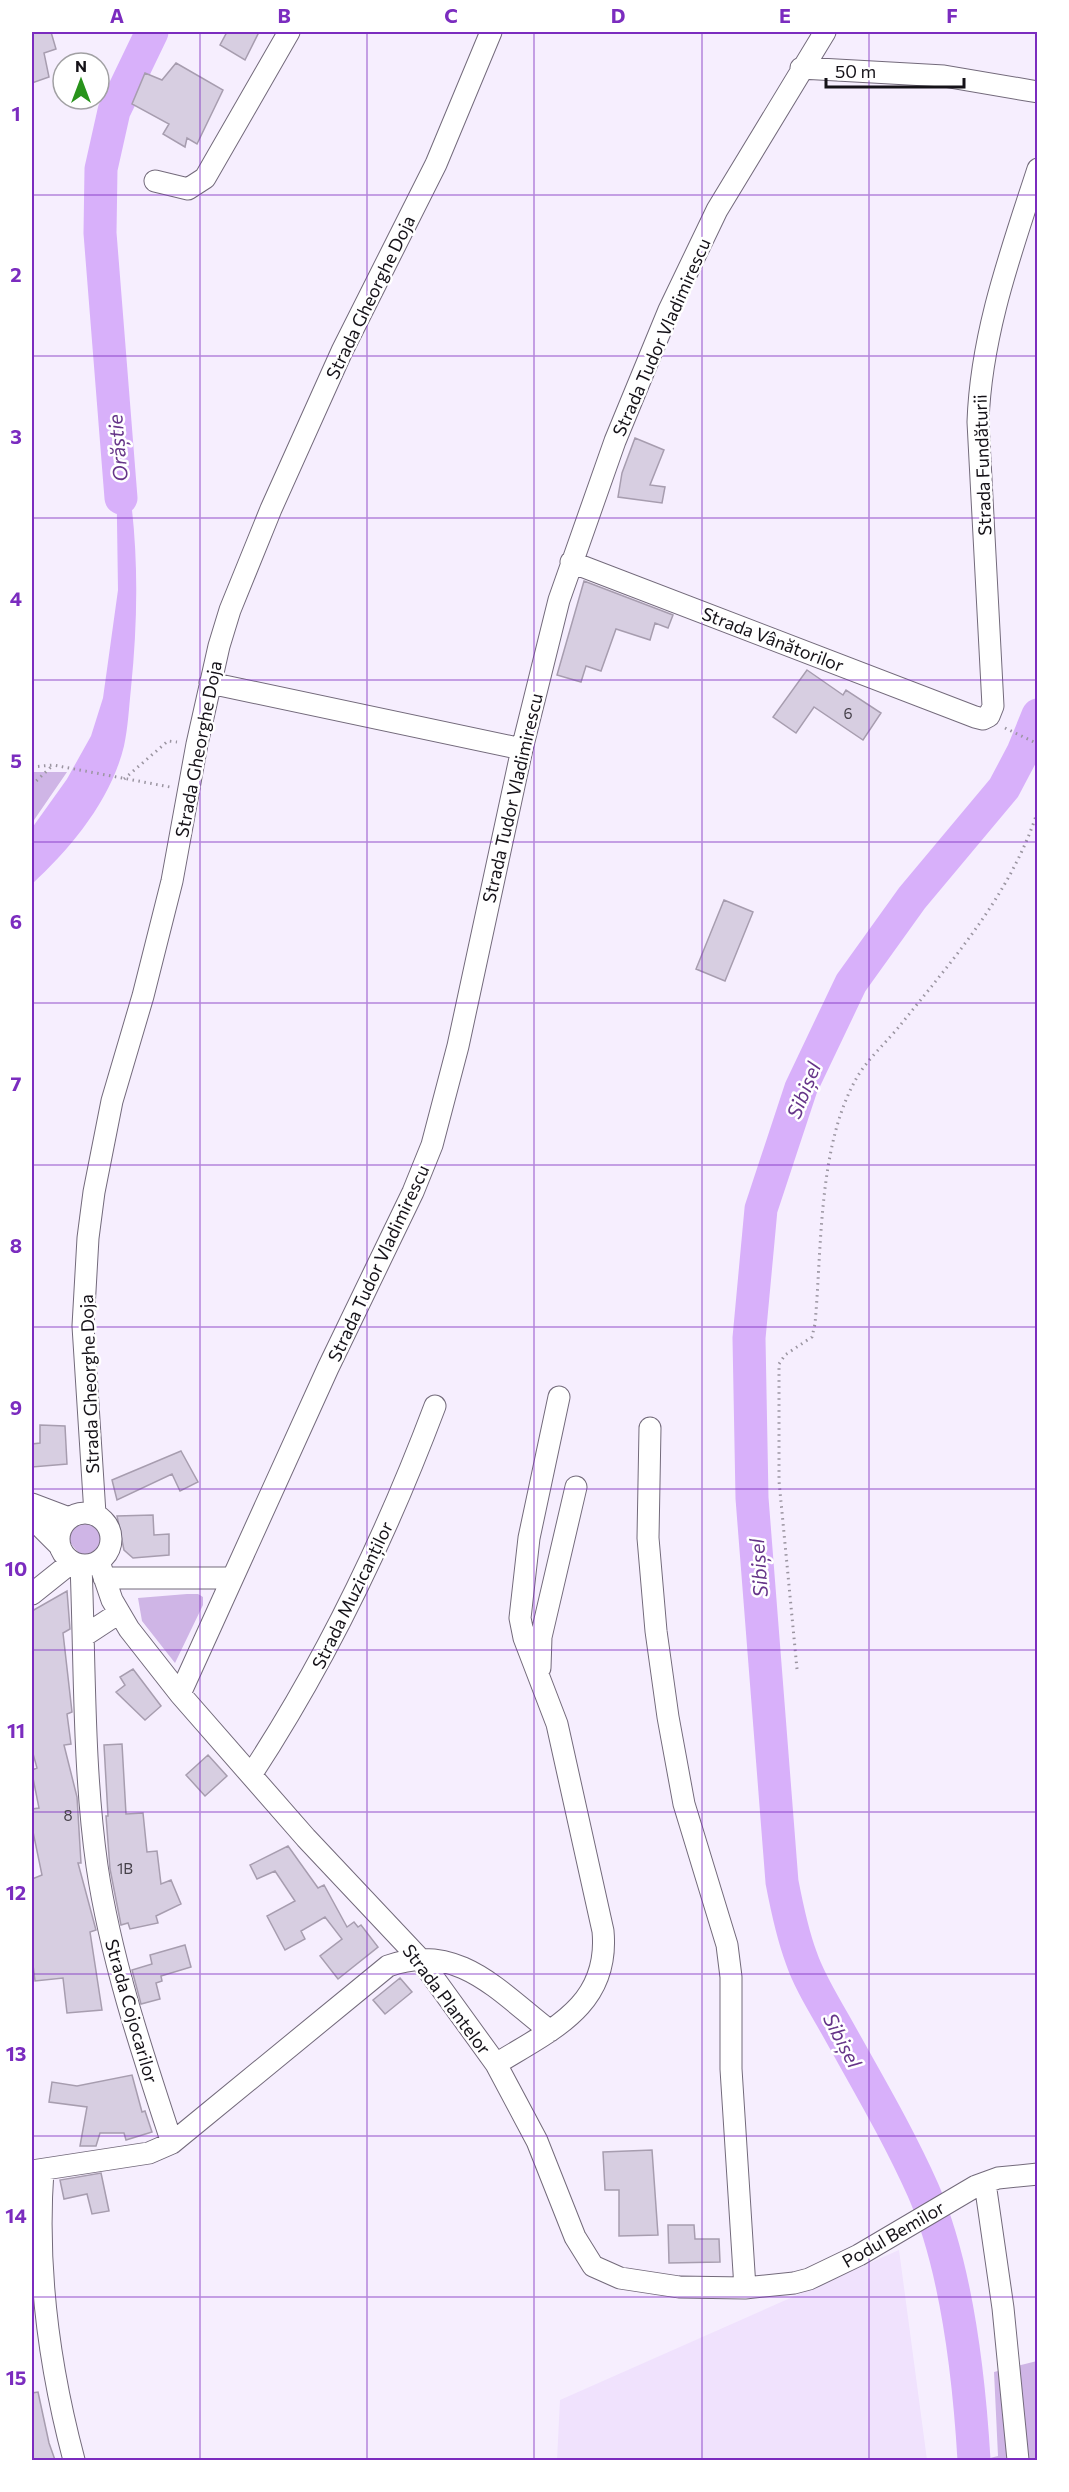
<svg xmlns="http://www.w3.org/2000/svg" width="1069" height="2492" font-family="Commissioner,sans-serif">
	<rect width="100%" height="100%" fill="#f6eefe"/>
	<path fill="#f0e2fd" d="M899,2250L927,2460H557L560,2400Z"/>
	<path fill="#cfb5e6" d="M32,772H67L32,823Z
		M84,1519C110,1527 109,1551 84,1559L65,1537L70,1526Z
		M187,1594H198L203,1597V1605L175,1663L142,1621L138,1598Z
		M1037,2361V2460H982L998,2456L994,2372Z"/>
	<path fill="#d8b0fa" d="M123,453C139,529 139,610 131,688C129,707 128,728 124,746C111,800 71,848 32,884V828L67,779L91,736L103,698L118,590L116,454Z"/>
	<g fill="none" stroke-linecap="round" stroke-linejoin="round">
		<path stroke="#d8b0fa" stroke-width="33" d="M121,498L100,233L101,169L114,111L152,32
			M974,2460C969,2376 957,2268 923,2190C899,2136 869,2085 840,2033C827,2009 810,1984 801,1957C792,1933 787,1908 782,1882L752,1498L749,1338L761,1209L801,1088L851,983L912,898L1004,788L1023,752L1038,715"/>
	</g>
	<path fill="#d7cee1" stroke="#a79daf" stroke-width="1.5" d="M32,32H51L56,49L44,53L49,77L32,83Z
		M227,32H259L245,60L220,45Z
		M176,63L223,90L197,144L187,138L185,147L163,134L169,124L132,104L145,73L162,80Z
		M635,438L664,450L650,485L665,487L662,503L618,497L622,473Z
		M584,581L673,615L668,628L655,623L650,640L616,629L601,671L586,666L581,682L557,675Z
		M807,670L843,695L846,690L881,713L863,740L814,707L796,733L773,717Z
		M724,900L753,912L725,981L696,969Z
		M40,1425L65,1426L67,1464L32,1467V1444L40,1443Z
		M181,1451L198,1482L180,1491L172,1474L117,1500L112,1480Z
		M153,1515L154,1535L169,1534V1555L133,1558L124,1550L117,1516Z
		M67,1591L70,1629L63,1633L72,1712L67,1714L71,1744L64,1745L77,1797L81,1863H78L96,1930L90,1932L102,2010L67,2013L63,1978L35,1981L32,1957V1879L42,1875L32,1827V1809L39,1808L32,1773V1770L37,1768L32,1750V1611Z
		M133,1669L161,1706L145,1720L116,1692L125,1685L120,1677Z
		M122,1744L126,1814L143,1813L147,1852L157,1851L161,1884L171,1880L181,1904L156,1916L158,1923L130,1929L128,1923L121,1925L110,1869L106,1816H108L104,1745Z
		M208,1755L227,1776L205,1796L186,1775Z
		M288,1846L318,1888L324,1885L347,1927L354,1922L358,1927L361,1925L378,1947L338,1979L320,1956L342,1939L325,1917L301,1931L305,1939L285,1950L267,1916L295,1901L275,1871L257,1879L250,1865Z
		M185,1945L191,1967L161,1976L162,1981L156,1983L160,1999L141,2004L132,1970L152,1964L150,1955Z
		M400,1978L412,1992L385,2014L373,2000Z
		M132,2075L142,2112L145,2111L152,2132L126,2140L124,2133H100L96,2146H80L87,2107L49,2102L52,2082L77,2086Z
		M652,2150L658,2235L619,2236V2190H605L603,2152Z
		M101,2173L109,2211L92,2214L87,2194L64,2199L60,2180Z
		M668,2225H694L695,2239H719L720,2262L669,2263Z
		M38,2392L49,2443L55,2460H32V2393Z"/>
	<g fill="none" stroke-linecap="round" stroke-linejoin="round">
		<g stroke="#736a7b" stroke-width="23">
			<path id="minor" d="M801,68L944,76L1038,92
				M155,181L188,189L205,178L289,32
				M571,562L975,717L983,719L989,716L993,706L978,422C981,334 1011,252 1038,169
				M210,683L522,749
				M650,1428L648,1538L656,1631L668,1717L684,1804L727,1945L731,1977V2069L745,2288
				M32,1504L69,1518
				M59 1539a26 26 0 1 1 52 0a26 26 0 1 1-52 0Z
				M95,1514L83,1326L88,1238L94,1192L112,1101L143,996L172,881L197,744L219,646L230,610L271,509L342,351L436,164L491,32
				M32,1518L60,1546
				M99,1562L112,1600L129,1629L180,1694L306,1838L420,1959L496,2064L537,2141L575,2237L593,2266L620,2278L679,2287L745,2288L794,2283L809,2279L859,2255L976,2186L998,2178L1038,2174
				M81,1565C85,1665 83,1767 97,1866C111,1960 142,2052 172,2143
				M104,1578H232
				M32,1594L72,1562
				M84,1636L119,1613
				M540,1668L541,1637L576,1487
				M180,1694L328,1368L413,1192L432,1145L458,1046L522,749L559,600L615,441L669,310L717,210L825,32
				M251,1775C327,1659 386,1536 435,1406
				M496,2064C551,2030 610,2006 603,1931L557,1724L524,1638L520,1618L529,1538L559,1397
				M43,2170C36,2267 49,2366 74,2460
				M32,2171L149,2153L172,2143L388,1966C458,1941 499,1992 550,2031
				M985,2183L1003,2308L1018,2460"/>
		</g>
		<path stroke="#9b95a1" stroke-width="3" stroke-dasharray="1.5 4.5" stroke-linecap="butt" d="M1005,728L1038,744
			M32,767L53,765L170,787
			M124,779L168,741L177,742
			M32,785L52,766
			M797,1669L779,1481V1364L785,1355L812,1337L815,1324C822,1247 818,1147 856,1079C867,1059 888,1041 902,1023C955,957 1012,892 1038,810"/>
		<use href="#minor" stroke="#fff" stroke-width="21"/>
	</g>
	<path fill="none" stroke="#7b2cbf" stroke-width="1.5" stroke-opacity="0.55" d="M200,32V2460M367,32V2460M534,32V2460M702,32V2460M869,32V2460M32,195H1038M32,356H1038M32,518H1038M32,680H1038M32,842H1038M32,1003H1038M32,1165H1038M32,1327H1038M32,1489H1038M32,1650H1038M32,1812H1038M32,1974H1038M32,2136H1038M32,2297H1038"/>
	<g text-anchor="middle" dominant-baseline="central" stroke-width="5" stroke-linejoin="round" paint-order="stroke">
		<g font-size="15" fill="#46414a">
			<text x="848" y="713">6</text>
			<text x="68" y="1815">8</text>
			<text x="125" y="1868">1B</text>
		</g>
		<g font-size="18" fill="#151218" stroke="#fff">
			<text transform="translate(370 297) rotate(-64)">Strada Gheorghe Doja</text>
			<text transform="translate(661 337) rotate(-66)">Strada Tudor Vladimirescu</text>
			<text transform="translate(982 465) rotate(-92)">Strada Fundăturii</text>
			<text transform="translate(773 639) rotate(21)">Strada Vânătorilor</text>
			<text transform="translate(198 749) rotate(-79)">Strada Gheorghe Doja</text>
			<text transform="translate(512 798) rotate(-77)">Strada Tudor Vladimirescu</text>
			<text transform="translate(378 1263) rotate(-65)">Strada Tudor Vladimirescu</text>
			<text transform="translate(89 1384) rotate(-92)">Strada Gheorghe Doja</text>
			<text transform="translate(352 1595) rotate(-64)">Strada Muzicanților</text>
			<text transform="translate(447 1999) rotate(53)">Strada Plantelor</text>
			<text transform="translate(132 2011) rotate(74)">Strada Cojocarilor</text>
			<text transform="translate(893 2234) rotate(-30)">Podul Bemilor</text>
		</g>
		<g font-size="20" font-style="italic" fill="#663589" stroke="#fff">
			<text transform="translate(117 448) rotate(-95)">Orăștie</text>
			<text transform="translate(803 1090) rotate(-68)">Sibișel</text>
			<text transform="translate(758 1568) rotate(-94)">Sibișel</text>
			<text transform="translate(843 2040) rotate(62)">Sibișel</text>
		</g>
	</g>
	<rect width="1069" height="2492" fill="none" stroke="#ffffff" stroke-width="66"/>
	<g transform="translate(81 81)"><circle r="28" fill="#ffffff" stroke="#a1a0a3" stroke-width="1.5"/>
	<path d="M0-4.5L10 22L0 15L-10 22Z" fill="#28931b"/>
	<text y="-9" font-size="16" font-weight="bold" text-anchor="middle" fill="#151218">N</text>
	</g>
	<path d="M826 78v9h138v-9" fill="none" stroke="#151218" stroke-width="3"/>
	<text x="835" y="78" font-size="18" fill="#151218" stroke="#ffffff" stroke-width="4.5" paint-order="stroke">50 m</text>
	<rect x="33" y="33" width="1003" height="2426" fill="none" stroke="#7b2cbf" stroke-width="2"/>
	<g font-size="20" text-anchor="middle" font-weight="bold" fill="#7b2cbf">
		<text x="117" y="23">A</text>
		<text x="284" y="23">B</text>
		<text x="451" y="23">C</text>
		<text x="618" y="23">D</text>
		<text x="785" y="23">E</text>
		<text x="952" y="23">F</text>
		<text x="16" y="121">1</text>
		<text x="16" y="282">2</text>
		<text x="16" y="444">3</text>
		<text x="16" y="606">4</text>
		<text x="16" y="768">5</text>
		<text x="16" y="929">6</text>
		<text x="16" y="1091">7</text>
		<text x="16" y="1253">8</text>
		<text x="16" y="1415">9</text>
		<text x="16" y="1576">10</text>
		<text x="16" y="1738">11</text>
		<text x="16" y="1900">12</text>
		<text x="16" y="2061">13</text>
		<text x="16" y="2223">14</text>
		<text x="16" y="2385">15</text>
	</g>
</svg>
